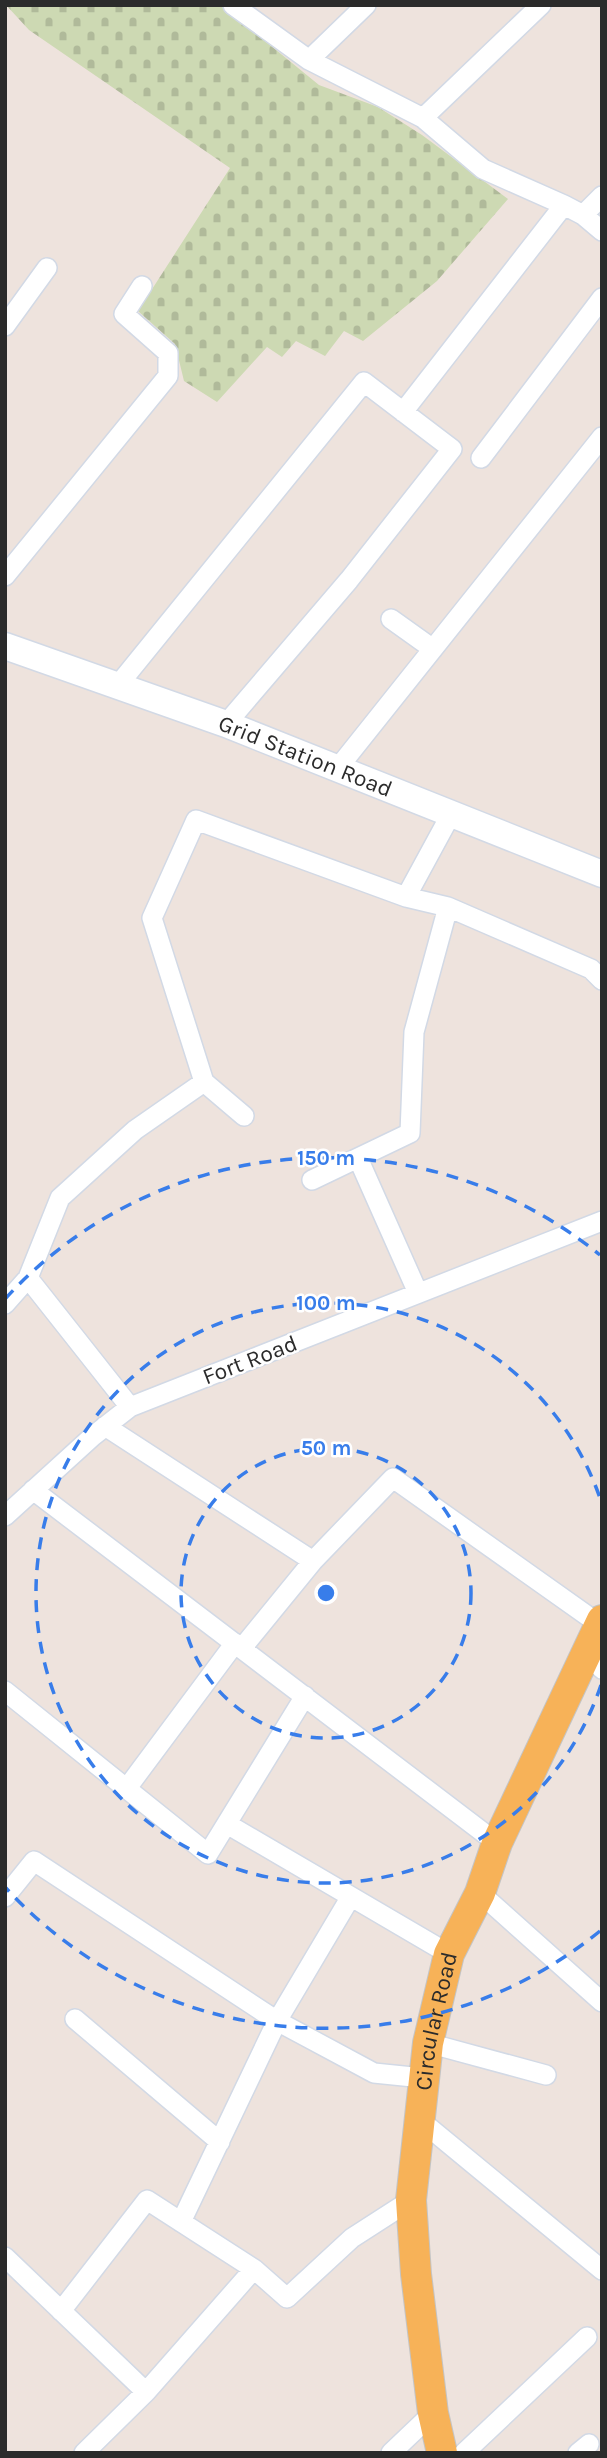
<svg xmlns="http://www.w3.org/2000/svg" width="607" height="2458" font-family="Karla,sans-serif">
	<defs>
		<pattern id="cemetery-stones" width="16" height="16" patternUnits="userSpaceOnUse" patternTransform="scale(1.75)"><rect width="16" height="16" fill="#cdd9b3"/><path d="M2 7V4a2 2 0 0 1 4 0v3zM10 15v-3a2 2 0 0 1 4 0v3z" fill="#b0ba9a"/></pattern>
	</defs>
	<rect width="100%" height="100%" fill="#eee3dd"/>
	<path fill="url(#cemetery-stones)" d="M6,5H221L319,85L378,107L422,135L508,199L437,281L363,341L344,331L325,356L296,341L282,357L267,347L217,402L184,381L175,344L138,311L230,168L29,30Z"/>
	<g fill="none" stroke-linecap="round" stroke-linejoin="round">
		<g stroke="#d2d9e5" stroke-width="22">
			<path id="street" d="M233,5L309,60L423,118L483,169L564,205L583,215L602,231
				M309,60L366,5
				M423,118L541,5
				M583,215L602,196
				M5,326L47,268
				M403,412L564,205
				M481,458L602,298
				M5,576L168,376V353L124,314L142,286
				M391,619L433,649
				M119,684L364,382L452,449L349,580L226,724
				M338,768L602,437
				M448,907L591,969L602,980
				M244,1116L204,1082L152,918L196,820L406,897L450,816
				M358,1158L418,1293
				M312,1180L410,1133L414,1032L448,907L406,897
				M5,1304L28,1278
				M130,1407L28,1278L60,1198L135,1130L204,1082
				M105,1426L313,1561
				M33,1490L497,1843
				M5,1516L93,1436L130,1407L602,1221
				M242,1648L313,1561L393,1478L599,1624
				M588,1653L602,1669
				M5,1691L208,1854L305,1696
				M127,1788L235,1643
				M227,1824L449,1954
				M480,1893L602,2002
				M5,1897L34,1861L277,2021L374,2073L423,2078
				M75,2019L220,2142
				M428,2043L546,2075
				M420,2120L602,2270
				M181,2222L277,2021L350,1898
				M5,2257L146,2392L254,2269
				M61,2311L147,2200L254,2269L287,2298L352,2238L411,2200
				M84,2453L146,2392
				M391,2453L433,2413
				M464,2453L587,2337
				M578,2453L589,2444"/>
		</g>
		<g stroke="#d2d9e5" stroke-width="29">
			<g id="secondary">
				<path id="s1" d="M5,646L226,724L602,874"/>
			</g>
		</g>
		<g stroke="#c4c4c4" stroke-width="32">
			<g id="primary">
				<path id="s2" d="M442,2453L433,2413L416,2274L411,2200L428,2043L449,1954L480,1893L497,1843L602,1620"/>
			</g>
		</g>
		<use href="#street" stroke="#fff" stroke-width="19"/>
		<use href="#secondary" stroke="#fff" stroke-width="26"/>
		<use href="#primary" stroke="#f7b258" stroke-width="30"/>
	</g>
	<g fill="none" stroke="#387dea" stroke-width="3.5" stroke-dasharray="12 9">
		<circle cx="326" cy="1593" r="145"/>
		<path d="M601 1685A290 290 0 1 1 601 1501"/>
		<path d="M600 1931A435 435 0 0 1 5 1887M5 1299A435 435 0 0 1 600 1255"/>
	</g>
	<g text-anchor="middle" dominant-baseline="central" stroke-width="5" stroke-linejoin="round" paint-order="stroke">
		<g font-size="23" fill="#2b2b2b" stroke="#fff">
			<text stroke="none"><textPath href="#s1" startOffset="320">Grid Station Road</textPath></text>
			<text transform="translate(250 1360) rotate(-21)">Fort Road</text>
			<text stroke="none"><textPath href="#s2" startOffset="436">Circular Road</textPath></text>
		</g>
	</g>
	<circle cx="326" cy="1593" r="10" fill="#387dea" stroke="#fff" stroke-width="3.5"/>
	<g font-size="21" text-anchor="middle" font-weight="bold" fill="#387dea" stroke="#fff" stroke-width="5" stroke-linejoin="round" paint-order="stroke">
		<text x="326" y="1165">150 m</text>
		<text x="326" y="1310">100 m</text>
		<text x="326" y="1455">50 m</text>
	</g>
	<rect width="607" height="2458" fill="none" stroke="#2b2b2b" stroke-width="14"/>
</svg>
